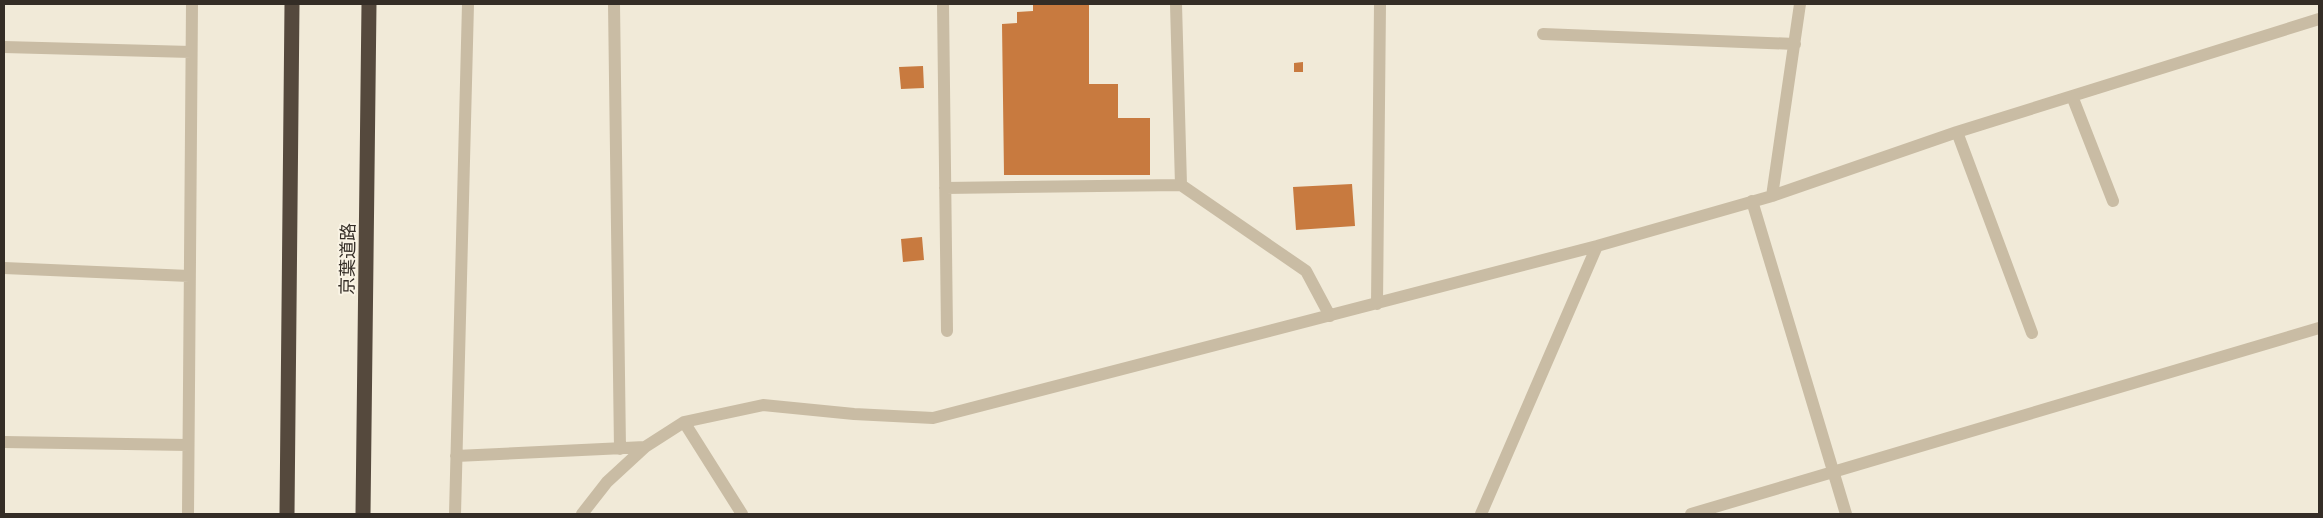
<svg xmlns="http://www.w3.org/2000/svg" width="2323" height="518" font-family="'Fira Sans Condensed','Noto Sans JP',sans-serif">
	<rect width="100%" height="100%" fill="#f1ead8"/>
	<path fill="#c87a3f" d="M1033,4H1089V84H1118V118H1150V175H1004L1002,24L1017,23V12L1033,11Z
		M1303,62V72H1294V63Z
		M923,66L924,88L901,89L899,67Z
		M1352,184L1355,226L1296,230L1293,187Z
		M922,237L924,260L903,262L901,239Z"/>
	<g fill="none" stroke-linecap="round" stroke-linejoin="round">
		<path stroke="#c9bca4" stroke-width="12" d="M614,4L620,449
			M943,4L947,331
			M1176,4L1181,185L1306,271L1330,316
			M1543,34L1795,44
			M4,47L191,52
			M2072,96L2113,201
			M1957,132L2032,333
			M945,188L1181,185
			M1772,196L1800,4
			M1752,201L1846,514
			M4,268L189,276
			M1377,304L1380,4
			M684,422L742,514
			M4,442L188,445
			M456,456L645,447
			M188,514L192,4
			M455,514L468,4
			M582,514L607,482L645,447L684,422L763,405L854,414L933,418L1597,246L1772,196L1957,132L2319,19
			M1481,514L1597,246
			M1691,514L2319,328"/>
		<path stroke="#55493d" stroke-width="15" d="M287,514L292,4
			M363,514L369,4"/>
	</g>
	<g text-anchor="middle" dominant-baseline="central" stroke-width="4" stroke-linejoin="round" paint-order="stroke">
		<g font-size="18" fill="#342d26" stroke="#f9f3e4">
			<text transform="translate(348 259) rotate(-89)">京葉道路</text>
		</g>
	</g>
	<rect width="2323" height="518" fill="none" stroke="#342d26" stroke-width="10"/>
</svg>
